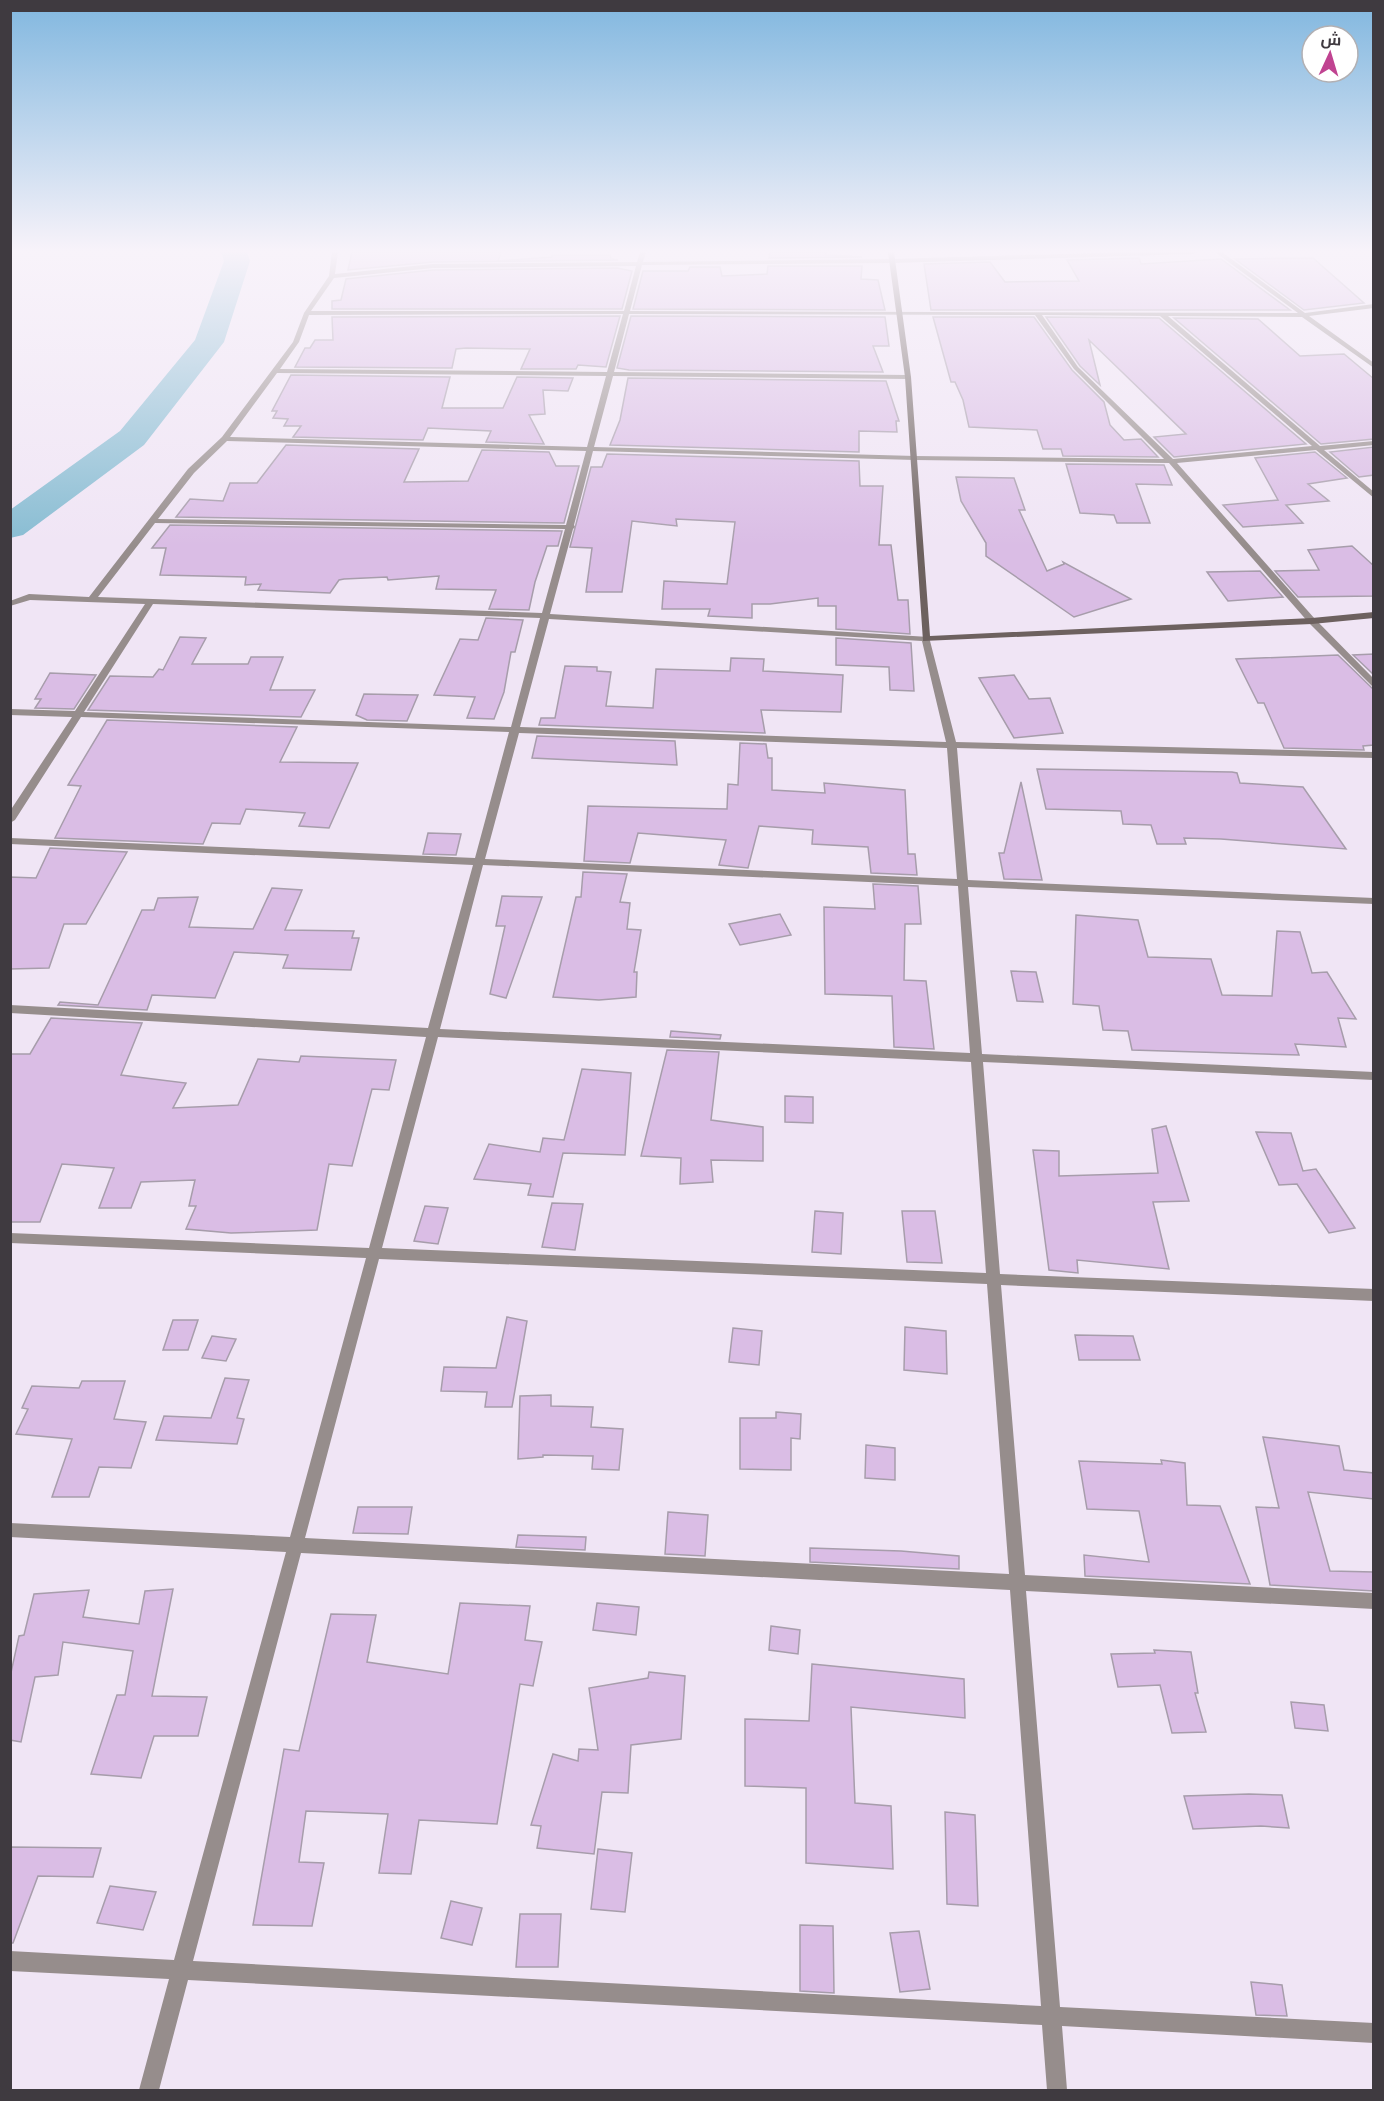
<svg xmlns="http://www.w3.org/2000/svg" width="1384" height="2101" font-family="Poppins,Cairo,sans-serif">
	<rect width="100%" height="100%" fill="#f0e5f5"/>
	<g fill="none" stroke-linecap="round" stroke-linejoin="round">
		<path fill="#87bcd2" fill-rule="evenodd" d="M221,252H247L250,261L224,342L144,445L23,535L10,538V510L120,431L195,340L224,261Z"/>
	</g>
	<path fill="#dabde5" stroke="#a79dab" stroke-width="1.5" d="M352,252H501L498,261L552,257V255H610L611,259L618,260L433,262L348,270Z
		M770,252H826V255L862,257L769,258Z
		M1139,258L1141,264L1221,259L1290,310H931L924,264L990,262L1005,282L1079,281L1067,260Z
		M1313,258L1364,303L1304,310L1235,259Z
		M768,266H862L861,279L878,280L885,310L633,309L643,271H688L690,267H720L722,276L767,274Z
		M617,268L632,271L622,309H332V301L341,300L346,279L433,270Z
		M620,316L606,367L578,365L576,369H521L530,349L466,348L456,349L452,368L295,367L305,348H310L315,340H333L332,317Z
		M631,316L885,317L889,346H873L883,372L629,370L617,368Z
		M933,317H1034L1072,370L1104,402L1110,425L1124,440L1141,439L1158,457L1063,456L1061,449H1043L1037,430L969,427L963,400L955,382H951Z
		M1046,317L1159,318L1306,444L1174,457L1154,437L1186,434L1089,340L1100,385L1080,366Z
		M1174,318L1258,319L1300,356L1344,354L1374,379V439L1321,444Z
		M291,375L450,377L442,408H503L517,377L573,378L568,391L543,390L545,414L529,415L544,444L486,442L491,431L428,428L423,440L293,437L301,426H284L288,419L273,418L277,411H272Z
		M628,378L886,381L899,421H896L897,432L859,431V452L610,445L620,420Z
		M286,445L419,449L404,482L468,481L482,450L549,452L556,466H579L564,523L176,517L190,499L223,501L230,483H257Z
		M1374,447V475L1359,477L1330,452Z
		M1315,452L1347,478L1308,484L1329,501L1286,505L1303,523L1243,527L1223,505L1278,500L1255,458Z
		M607,454L859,461L860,486H883L879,545H891L898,600H908L910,634L836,629V606H818V598L770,604H752V618L708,616L710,609H662L664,581L727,584L735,522L676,519L677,526L632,521L622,592H586L592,548L570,547L591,467H602Z
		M1066,464L1164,465L1172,485L1136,484L1150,523H1117L1114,515L1080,513Z
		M956,477L1014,478L1025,510H1019L1047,571L1064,564L1063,562L1131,599L1074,617L986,556V543L961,501Z
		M170,525L562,531L558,546H547L535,582L529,610L489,609L496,590L436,589L439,576L388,580L387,577L344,579L339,580L330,593L258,590L261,584L245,585L246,577L160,575L166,548H152Z
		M1352,546L1374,566V596L1298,597L1275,571L1319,570L1308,550Z
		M1260,571L1283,597L1228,601L1207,572Z
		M486,618L523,620L515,652H511L504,692L494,719L467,718L475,697L434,695L460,639L478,640Z
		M180,637L206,638L192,664H248L251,657H283L270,690H315L301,717L88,710L110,676L153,677L159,669L163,670Z
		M836,638L911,643L914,691L890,690L889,667L836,665Z
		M1374,654V675L1353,655Z
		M1338,655L1374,690V745L1363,746L1364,750L1284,748L1264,703H1258L1236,659Z
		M731,658L764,659L763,671L843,675L841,712L761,710L765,733L539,725L541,718H555L565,666L597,667V671L611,672L606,706L653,708L656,669L730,671Z
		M50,673L96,675L74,709L35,708L41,699H35Z
		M1014,675L1029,699L1050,698L1063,733L1014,738L979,678Z
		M364,694L418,695L407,721L367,720L356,715Z
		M107,720L297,727L280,762L358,763L329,828L299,826L305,813L246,809L240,824L212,823L203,844L55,838L81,786L68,785Z
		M537,736L675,741L677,765L532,758Z
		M740,743L766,744L768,758H772V790L825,793L824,783L905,790L908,854H915L917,875L871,873L868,847L812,844L813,830L759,826L748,868L719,865L726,840L638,833L630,863L584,861L588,806L727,809L728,784L738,785Z
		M1037,769L1232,772L1237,773L1240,783L1303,787L1346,849L1221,839L1184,838L1186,844H1157L1151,825L1123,824L1121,811L1046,809Z
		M1021,782L1042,880L1004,879L999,853H1004Z
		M428,833L461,834L456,855L423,854Z
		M50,848L127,852L86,924H64L49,968L10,969V877L36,878Z
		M583,872L627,874L620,902L630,903L627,929L641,930L634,972H637L636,997L599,1000L553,997L576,897H581Z
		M873,884L918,886L921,924H905L904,980L926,981L934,1049L894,1047L892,996L825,994L824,907L875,909Z
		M272,888L302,890L285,930L354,931L352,938H359L351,970L283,968L288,955L234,952L215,998L152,995L147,1010L58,1005L60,1002L98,1005L142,910H154L158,898L198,897L189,927L253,929Z
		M502,896L542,897L506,998L490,994L505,926H496Z
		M780,914L791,935L740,945L729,924Z
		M1076,915L1138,920L1148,957L1211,959L1222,995L1272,996L1277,931L1300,932L1312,973L1327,972L1356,1019L1338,1018L1346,1047L1295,1044L1299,1055L1132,1050L1128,1031L1103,1030L1099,1006L1073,1004Z
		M1011,971L1036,972L1043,1002L1017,1001Z
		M51,1018L142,1023L121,1075L186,1083L173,1108L238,1105L258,1059L299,1062L301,1056L396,1060L389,1090L372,1089L352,1166L329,1164L317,1230L231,1233L186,1229L196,1206H189L195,1180L141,1182L131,1208H99L114,1168L62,1164L40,1222H10V1054H30Z
		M671,1031L721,1035L720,1039L670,1037Z
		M667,1050L719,1052L711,1120L763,1127V1161L711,1160L713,1182L680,1184L681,1158L641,1156Z
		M582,1069L631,1073L625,1155L563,1153L553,1197L528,1195L531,1184L474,1179L489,1144L540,1152L543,1138L564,1140Z
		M785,1096L813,1097V1123L785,1122Z
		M1166,1126L1189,1201L1153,1202L1169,1269L1077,1260L1078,1273L1049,1270L1033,1150L1059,1151V1176L1158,1173L1152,1129Z
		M1256,1132L1291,1133L1303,1171L1316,1169L1355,1228L1329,1233L1297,1184L1279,1185Z
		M552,1203L583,1204L575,1250L542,1247Z
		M425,1206L448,1208L438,1244L414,1241Z
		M815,1211L843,1213L841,1254L812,1252Z
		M902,1211H935L942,1263L907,1262Z
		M507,1317L527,1321L512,1407H485L487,1392L441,1391L444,1367L496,1368Z
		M173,1320H198L188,1350H163Z
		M905,1327L946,1331L947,1374L904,1370Z
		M733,1328L762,1331L759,1365L729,1362Z
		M1075,1335L1133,1336L1140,1360H1079Z
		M212,1336L236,1339L226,1361L202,1358Z
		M225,1378L249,1380L237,1418L244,1419L237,1444L156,1440L164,1416L211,1418Z
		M82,1381H125L114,1419L146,1422L131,1468L99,1467L89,1497H52L72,1439L16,1434L28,1409L22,1408L32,1386L79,1388Z
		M551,1395V1406L593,1407L591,1427L623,1429L619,1470L592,1469L593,1456L543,1455V1457L518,1459L520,1396Z
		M776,1412L801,1414L800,1439L791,1438V1470L740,1469V1418H776Z
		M1263,1437L1339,1446L1344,1470L1374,1473V1499L1308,1492L1330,1571L1374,1572V1591L1270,1585L1256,1507L1279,1508Z
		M866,1445L895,1448V1480L865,1478Z
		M1161,1460L1185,1463L1187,1505L1220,1506L1250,1584L1085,1576L1084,1555L1149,1562L1139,1511L1087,1509L1079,1461L1162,1464Z
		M358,1507H412L408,1534L353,1533Z
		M668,1512L708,1515L705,1556L665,1554Z
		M518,1535L586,1537L585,1550L516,1547Z
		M810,1548L901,1551L959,1556V1569L810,1562Z
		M173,1589L152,1696L207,1697L198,1736H154L141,1778L91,1774L117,1695H125L133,1651L63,1642L58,1675L35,1677L21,1742L10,1740V1677L19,1636L24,1635L34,1594L89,1590L83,1617L139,1624L145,1591Z
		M460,1603L530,1606L525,1640L542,1642L533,1686L520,1684L497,1824L419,1820L411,1874L379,1873L388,1814L306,1811L299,1862L324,1863L312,1926L253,1925L284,1749L299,1751L331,1614L376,1615L367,1662L448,1674Z
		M597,1603L639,1607L636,1635L593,1630Z
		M771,1626L800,1630L798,1654L769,1650Z
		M1154,1650L1191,1652L1198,1693H1195L1206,1732L1172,1733L1160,1685L1118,1687L1111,1654L1155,1653Z
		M812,1664L964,1679L965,1718L851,1707L855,1803L891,1806L893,1869L806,1863V1788L745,1786V1719L809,1721Z
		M649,1672L685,1676L681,1739L631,1745L628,1793L602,1792L594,1854L537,1848L541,1826L531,1825L553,1754L578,1761L579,1749L598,1750L589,1688L648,1678Z
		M1291,1702L1324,1705L1328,1731L1295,1728Z
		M1249,1794L1282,1795L1289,1828L1261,1826L1193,1829L1184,1796Z
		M945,1812L975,1815L978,1906L947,1904Z
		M10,1847L101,1848L93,1877L38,1876L13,1943H10Z
		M598,1849L632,1853L625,1912L591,1909Z
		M110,1886L156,1892L143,1930L97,1923Z
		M451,1901L482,1908L472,1945L441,1938Z
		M520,1914H561L558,1967H516Z
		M800,1925L833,1926L834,1993L800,1991Z
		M919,1931L930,1989L900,1992L890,1933Z
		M1251,1982L1282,1985L1287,2016L1256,2015Z"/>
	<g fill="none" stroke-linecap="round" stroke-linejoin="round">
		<path fill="#968d8c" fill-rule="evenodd" d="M332,252H338L335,274L433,264L637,262L640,252H646L643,262L892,259L1131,252H1196L1193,254L892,263L642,265L630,311L1298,313L1215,252H1222L1305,313L1374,304V308L1309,316L1374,363V368L1302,317L1168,316L1320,446L1374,441V445L1324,450L1374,492V498L1316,450L1177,463L1315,619L1374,679V688L1309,623L1169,463L915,460L593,451L574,525L575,527L573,529L550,614L929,637L956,742L1374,752V758L957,748L968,880L1374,898V904L968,887L982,1054L1374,1072V1080L983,1062L1000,1274L1374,1289V1301L1001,1285L1025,1575L1374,1593V1609L1026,1591L1060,2007L1374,2023V2043L1062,2026L1067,2090H1047L1042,2025L188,1980L159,2090H139L169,1979L10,1971V1951L174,1960L286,1552L10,1537V1523L290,1537L366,1258L10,1243V1233L369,1248L426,1037L10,1013V1005L428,1028L473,865L10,844V838L475,858L509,732L81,717L15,820L10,823V811L72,717L10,715V709L75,711L145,604L30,600L10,606V601L29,594L89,597L188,469L222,437L293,342L304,313L329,276ZM636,266L624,311H311L334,278L433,268ZM623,314L607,372L280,369L299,342L309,315ZM629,314L1035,315L1074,369L1164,459L915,456L594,447L613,376L908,379L911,377L908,375L614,372ZM1042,315L1160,316L1312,446L1173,459L1078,367ZM277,373L606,376L587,447L230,437ZM227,441L586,451L566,525L158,519L194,473ZM155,523L565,529L542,613L98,597ZM153,604L540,618L511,727L84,712ZM549,619L922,641L946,742L520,727ZM519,733L947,748L957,879L485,859ZM483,865L958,886L970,1053L440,1029ZM438,1037L971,1062L986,1273L382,1248ZM379,1259L987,1284L1009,1574L305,1538ZM301,1553L1010,1590L1041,2006L193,1961Z"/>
		<path fill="#6d615f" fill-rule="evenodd" d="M888,252H894L911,377L930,636L1312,618L1374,612V618L1312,624L923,641L905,377Z"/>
	</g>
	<linearGradient id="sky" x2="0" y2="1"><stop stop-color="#81b7df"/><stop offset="0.46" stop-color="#f8f3fa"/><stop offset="1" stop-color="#f8f3fa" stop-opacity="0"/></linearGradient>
	<rect width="1384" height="546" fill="url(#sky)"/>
	<rect width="1384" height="2101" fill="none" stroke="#3f3a40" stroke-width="24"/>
	<g transform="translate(1330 54) rotate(4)"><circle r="28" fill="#ffffff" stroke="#b2b0b3" stroke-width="1.5"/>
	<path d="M0-4.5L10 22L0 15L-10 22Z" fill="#c04391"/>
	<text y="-9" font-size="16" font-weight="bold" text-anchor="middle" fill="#3f3a40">ش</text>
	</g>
</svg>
